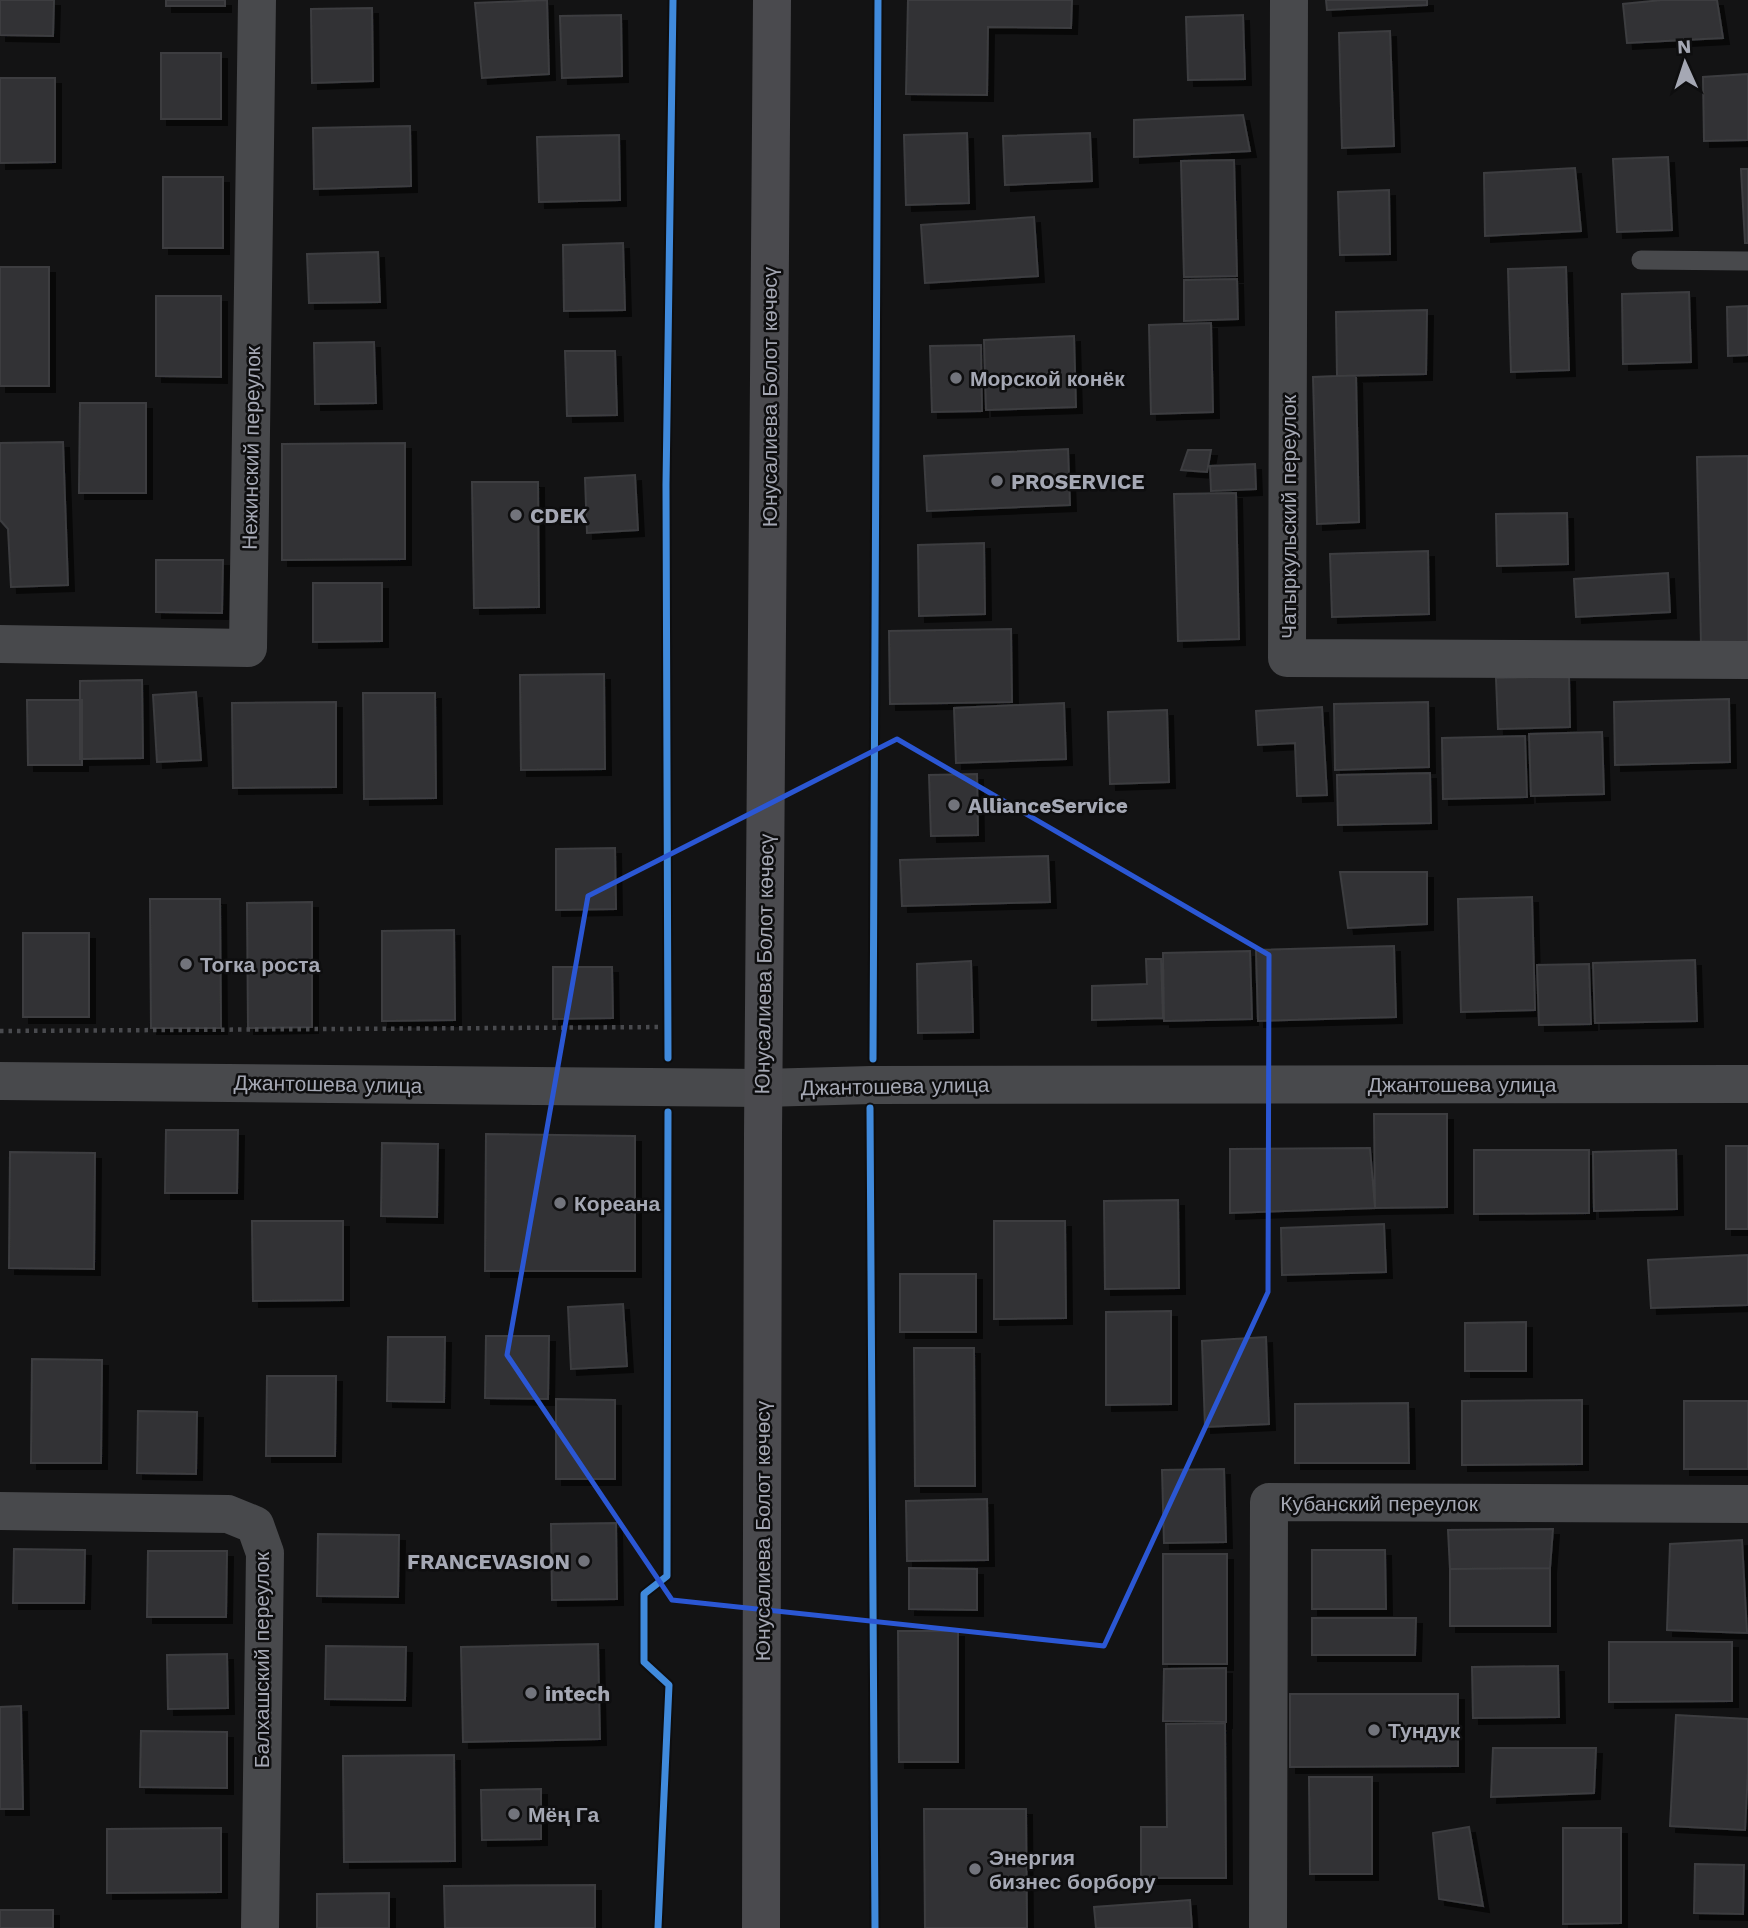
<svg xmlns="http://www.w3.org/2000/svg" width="1748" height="1928" font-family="'Work Sans',sans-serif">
	<defs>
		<filter id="shadow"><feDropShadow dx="6" dy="6" stdDeviation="0" flood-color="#0009"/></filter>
	</defs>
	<rect width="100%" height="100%" fill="#131314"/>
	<path fill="#323234" stroke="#3c3d40" stroke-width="2" filter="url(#shadow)" d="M0,0H54L53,36L0,35Z
		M166,0H225V6H166Z
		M547,0L549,74L482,78L475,3Z
		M908,0H1072L1071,28L988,27L987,95L906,94Z
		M1326,0H1427V5L1327,10Z
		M1662,0H1717L1723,38L1627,43L1623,4Z
		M372,8L373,81L312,83L311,9Z
		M621,15L622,76L562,78L560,16Z
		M1243,15L1245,79L1188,80L1186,17Z
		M1390,31L1394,146L1342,148L1339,33Z
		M161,53H221V119H161Z
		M1748,74V140L1704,141L1703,77Z
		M0,78H55V162L0,163Z
		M1243,115L1250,151L1134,157V120Z
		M410,126L411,186L314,189L313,128Z
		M967,133L969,203L906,205L904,135Z
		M1090,133L1092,181L1005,185L1003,136Z
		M619,135L620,200L539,202L537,137Z
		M1668,157L1672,230L1617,232L1613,159Z
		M1234,160L1237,276L1184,277L1181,161Z
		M1575,168L1581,231L1485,236L1484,173Z
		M1741,169H1748V243H1745Z
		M163,177H223V248H163Z
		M1389,190L1390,254L1340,255L1338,192Z
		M1034,217L1038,276L925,283L921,225Z
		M623,243L625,310L564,311L563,245Z
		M378,252L380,302L309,303L307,254Z
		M0,267H49V386H0Z
		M1566,267L1569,370L1511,372L1508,269Z
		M1237,279L1238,319L1184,321V280Z
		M1689,292L1691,362L1623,364L1622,294Z
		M156,296H221V377L156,376Z
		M1748,306V355L1728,356L1727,307Z
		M1427,310L1426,374L1337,376L1336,312Z
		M1211,323L1213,412L1151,414L1149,325Z
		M1074,336L1076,407L986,410L984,340Z
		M374,342L376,403L315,404L314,343Z
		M981,345L982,411L932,412L930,346Z
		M565,351H615L617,415L567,416Z
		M1337,376H1356L1359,522L1317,524L1313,377Z
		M80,403H146V493H79Z
		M63,442L68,585L11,587L8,529L0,520V443Z
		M405,443V559L282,560V444Z
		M1068,449L1070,505L927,511L924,456Z
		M1188,450H1211L1207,472L1181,470Z
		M1748,456V643L1701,644L1697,457Z
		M1255,464L1256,489L1211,491L1210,466Z
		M635,475L638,530L587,533L585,478Z
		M472,482H538L539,607L474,608Z
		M1236,493L1239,639L1178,641L1174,494Z
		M1567,513L1568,564L1497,566L1496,514Z
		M984,543L985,614L919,616L918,545Z
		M1428,551L1429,614L1332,617L1330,554Z
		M156,560H223L222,613L156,612Z
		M1668,573L1670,612L1576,617L1574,579Z
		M313,583H382V641L313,642Z
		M1011,629L1012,702L890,704L889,631Z
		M604,674L605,769L521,770L520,675Z
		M1569,676L1570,727L1498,729L1496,678Z
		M142,680L143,758L80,759V681Z
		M196,692L201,760L157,762L153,695Z
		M363,693H435L436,798L364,799Z
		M1729,699L1730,762L1615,765L1614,702Z
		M27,700H82V765H28Z
		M336,702V787L233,788L232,703Z
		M1428,702L1429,767L1335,770L1334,704Z
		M1064,703L1066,759L956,763L954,708Z
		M1322,707L1327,795L1297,796L1295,743L1258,745L1256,711Z
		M1167,710L1169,782L1110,784L1108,712Z
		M1602,732L1604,794L1531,796L1529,734Z
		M1525,736L1527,797L1443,799L1442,738Z
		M1430,773L1431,823L1338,825L1337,775Z
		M977,774L978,835L931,836L929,775Z
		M615,848L616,909L556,910V849Z
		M1048,856L1050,902L902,906L900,860Z
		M1340,872H1427V924L1348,928Z
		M1532,897L1535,1010L1461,1012L1458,899Z
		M150,899H220L221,1028H151Z
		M312,902V1027L248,1028L247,903Z
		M454,930L455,1020L382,1021V931Z
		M23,933H89V1017H23Z
		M1394,946L1396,1017L1258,1021L1256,950Z
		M1250,951L1252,1019L1164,1021L1163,953Z
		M1146,959H1161L1163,1018L1092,1020V986L1147,984Z
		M1695,960L1697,1021L1595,1023L1593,963Z
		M971,961L973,1032L918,1033L917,964Z
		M1589,964L1591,1024L1539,1025L1537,965Z
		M553,967H612L613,1018L553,1019Z
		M1374,1114H1447V1207L1375,1208Z
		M166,1130H238L237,1193H165Z
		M486,1134L635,1136V1271H485Z
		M382,1143L438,1144L437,1217L381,1216Z
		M1726,1146H1748V1229H1726Z
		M1370,1148L1375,1208L1230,1213V1149Z
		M1474,1150H1589V1213L1474,1214Z
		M1676,1150L1677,1209L1594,1211L1593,1152Z
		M10,1152L95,1153L94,1269L9,1268Z
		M1178,1200L1179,1288L1105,1289L1104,1201Z
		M252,1221H343V1300L253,1301Z
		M994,1221H1065L1066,1318L994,1319Z
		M1384,1224L1386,1272L1282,1275L1281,1228Z
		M1748,1255V1305L1651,1308L1648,1260Z
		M900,1274H976V1332H900Z
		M623,1304L627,1366L571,1369L568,1307Z
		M1171,1311V1404L1106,1405V1312Z
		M1526,1322V1371H1465V1323Z
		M486,1336H549L548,1399L485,1398Z
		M388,1337H445L444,1402L387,1401Z
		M1266,1337L1269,1424L1205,1427L1202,1341Z
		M914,1348H974L975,1486H915Z
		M32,1359L102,1360L101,1463H31Z
		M267,1376H336L335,1456H266Z
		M556,1399L615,1400V1479H556Z
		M1582,1400V1464L1462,1465V1401Z
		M1684,1401H1748V1469H1684Z
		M1408,1403L1409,1463H1295V1404Z
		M138,1411L197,1412L196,1474L137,1473Z
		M1224,1469L1226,1542L1164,1543L1162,1470Z
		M987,1499L988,1560L907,1561L906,1501Z
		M616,1523L617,1599L552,1600L551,1524Z
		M1553,1529L1550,1568L1450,1569L1448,1530Z
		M318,1534L399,1535L398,1597L317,1596Z
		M1742,1540L1747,1633L1667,1630L1670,1544Z
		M14,1549L85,1550L84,1603H13Z
		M1312,1550H1385L1386,1609H1312Z
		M148,1551H227L226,1617H147Z
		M1163,1554H1227V1664H1163Z
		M909,1568L977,1569V1610L909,1609Z
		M1550,1568V1626H1450V1569Z
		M1312,1618H1416L1415,1655H1312Z
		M898,1631H958V1762H899Z
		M1609,1642H1732V1701L1609,1702Z
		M598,1644L600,1739L463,1742L461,1647Z
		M326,1646L406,1647L405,1700L325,1699Z
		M227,1654L228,1708L168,1709L167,1655Z
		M1558,1666L1559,1717L1473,1718L1472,1667Z
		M1226,1668V1722L1163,1721L1164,1669Z
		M1290,1694H1458V1766L1290,1767Z
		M21,1706L23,1809H0V1707Z
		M1676,1715L1748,1719V1769L1745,1830L1670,1826Z
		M1225,1723L1226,1878H1141V1827H1167L1166,1724Z
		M141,1731L227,1732V1788L140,1787Z
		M1493,1748H1596L1594,1793L1491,1797Z
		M454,1755L455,1861L344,1862L343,1756Z
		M1309,1777H1372V1874H1310Z
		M541,1789V1839L482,1840L481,1790Z
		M924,1809H1026L1027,1928H925Z
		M1469,1827L1483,1906L1439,1899L1433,1833Z
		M221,1828V1892L107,1893V1829Z
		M1563,1828H1621V1923L1563,1924Z
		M1695,1864L1744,1865L1743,1914L1694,1913Z
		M595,1885V1928H445L444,1886Z
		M389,1893V1928H317V1894Z
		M1190,1900L1192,1928H1096L1094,1907Z
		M0,1910H53V1928H0Z"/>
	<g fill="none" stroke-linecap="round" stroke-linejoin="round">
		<path stroke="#494a4e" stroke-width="4.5" stroke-dasharray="3.5 5" stroke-linecap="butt" d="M0,1031L668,1027"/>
		<path stroke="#48494c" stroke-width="19" d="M1641,260L1748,261"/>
		<path stroke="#48494c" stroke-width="38" d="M1289,0L1287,658L1748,660
			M0,644L248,648L257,0
			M0,1081L763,1088L871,1085L1748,1084
			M0,1511L228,1514L255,1525L265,1553L260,1928
			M1268,1928L1269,1502L1748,1504"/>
		<path stroke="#4a4a4e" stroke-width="38" d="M761,1928L763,1134L772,0"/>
		<g stroke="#0e0e0f" stroke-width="11">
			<path id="cycleway" d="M668,1058L666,485L673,0
				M873,1059L878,0
				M870,1108L875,1928
				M658,1928L669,1685L644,1662V1594L667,1576L668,1112"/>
		</g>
		<use href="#cycleway" stroke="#408adc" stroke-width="7"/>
	</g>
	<path fill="none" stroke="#2b57d4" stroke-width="5" stroke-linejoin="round" d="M897,739L1269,955L1268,1292L1104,1646L672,1600L507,1355L588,896Z"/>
	<g fill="#72747c" stroke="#0e0e0f" stroke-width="2.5">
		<circle cx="956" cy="378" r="7"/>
		<circle cx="997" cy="481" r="7"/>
		<circle cx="516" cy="515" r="7"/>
		<circle cx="954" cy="805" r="7"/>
		<circle cx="186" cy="964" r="7"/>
		<circle cx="560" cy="1203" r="7"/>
		<circle cx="584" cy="1561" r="7"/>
		<circle cx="531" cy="1693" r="7"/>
		<circle cx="1374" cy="1730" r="7"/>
		<circle cx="514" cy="1814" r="7"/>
		<circle cx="975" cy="1869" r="7"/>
	</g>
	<g text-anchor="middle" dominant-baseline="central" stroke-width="5" stroke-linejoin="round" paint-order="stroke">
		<g font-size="21" font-weight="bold" fill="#a5a8b4" stroke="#0e0e0f" text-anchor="start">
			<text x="970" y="378">Морской конёк</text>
			<text x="1011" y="481">PROSERVICE</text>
			<text x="530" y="515">CDEK</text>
			<text x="968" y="805">AllianceService</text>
			<text x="200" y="964">Тогка роста</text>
			<text x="574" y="1203">Кореана</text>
			<text x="570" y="1561" text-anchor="end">FRANCEVASION</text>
			<text x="545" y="1693">intech</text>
			<text x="1388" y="1730">Тундук</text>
			<text x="528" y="1814">Мёң Га</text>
			<text x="989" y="1857">Энергия<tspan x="989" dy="24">бизнес борбору</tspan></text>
		</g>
		<g font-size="21" fill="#a5a8b4" stroke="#0e0e0f">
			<text transform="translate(769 397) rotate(-90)">Юнусалиева Болот көчөсү</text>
			<text transform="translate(251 448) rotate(-89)">Нежинский переулок</text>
			<text transform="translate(1288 517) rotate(-90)">Чатыркульский переулок</text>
			<text transform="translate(764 964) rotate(-89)">Юнусалиева Болот көчөсү</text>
			<text transform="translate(328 1084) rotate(1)">Джантошева улица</text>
			<text x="1462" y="1084">Джантошева улица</text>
			<text transform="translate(895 1086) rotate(-1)">Джантошева улица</text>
			<text x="1379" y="1503">Кубанский переулок</text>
			<text transform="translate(762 1531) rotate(-90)">Юнусалиева Болот көчөсү</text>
			<text transform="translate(261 1660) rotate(-90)">Балхашский переулок</text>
		</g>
	</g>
	<g transform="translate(1685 63) rotate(357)" stroke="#0e0e0f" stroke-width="5" paint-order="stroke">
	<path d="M0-5L12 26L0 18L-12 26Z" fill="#a5a8b4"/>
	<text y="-10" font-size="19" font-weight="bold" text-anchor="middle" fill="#a5a8b4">N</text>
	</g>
</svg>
